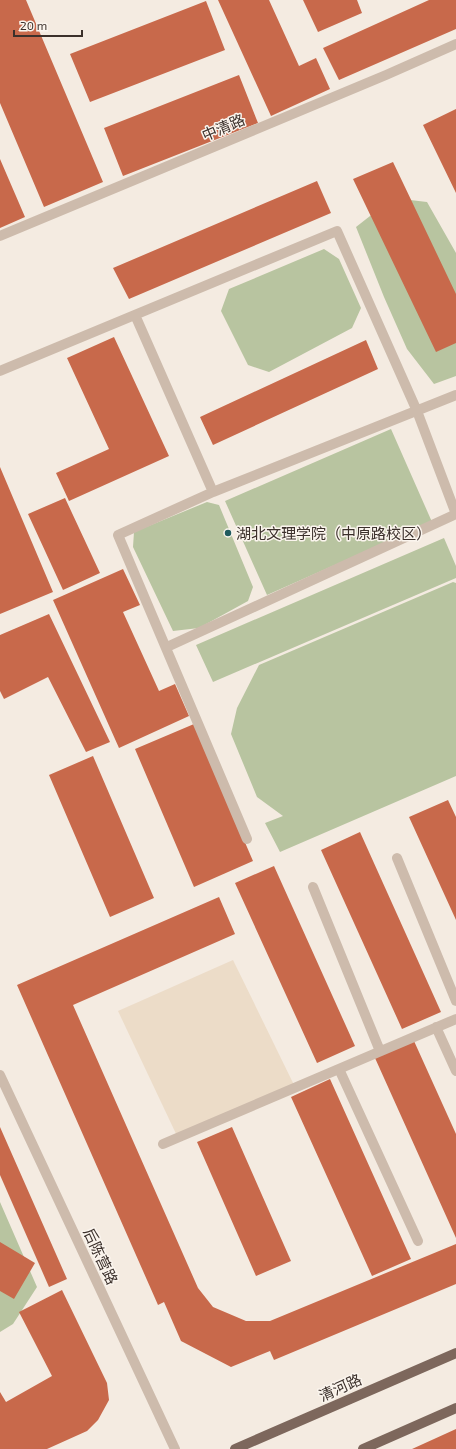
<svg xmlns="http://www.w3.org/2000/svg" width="456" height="1449" font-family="'Exo 2','Noto Sans SC',sans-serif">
	<rect width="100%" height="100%" fill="#f4ebe1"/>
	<path fill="#b8c4a0" d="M393,198L427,202L456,253V376L434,384L407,349L384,297L356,227Z
		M324,249L339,259L361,308L352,328L269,372L248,365L221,311L229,289Z
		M391,429L432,522L267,595L225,501Z
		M207,502L219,505L253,587L248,601L199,628L173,631L133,547L134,532Z
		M444,538L456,566V578L213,682L196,645Z
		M453,582L456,583V776L280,852L265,823L283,816L257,797L231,734L237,708L259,665Z
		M0,1202L37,1287L13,1324L0,1332Z"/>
	<path fill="#ecdcc8" d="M233,960L295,1087L178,1138L118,1011Z"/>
	<path fill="#c8694b" d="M0,0H26L103,182L44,207L0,103Z
		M218,0H269L299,66L316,58L330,89L271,116Z
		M303,0H357L362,13L318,32Z
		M429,0H456V29L339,80L323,48Z
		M206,1L225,50L90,102L70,54Z
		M239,75L258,123L123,176L104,128Z
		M456,109V193L423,125Z
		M0,159L25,217L0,228Z
		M393,162L456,294V343L436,352L353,179Z
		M317,181L331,213L129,299L113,268Z
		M114,337L169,456L69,501L56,473L109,449L67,358Z
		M366,340L378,369L213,445L200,417Z
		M0,467L53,592L0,614Z
		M65,498L100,573L63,590L28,514Z
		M123,569L140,605L123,612L159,691L175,684L189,716L119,748L53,600Z
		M49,614L110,742L86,752L48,677L4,699L0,691V635Z
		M194,724L253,861L194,887L135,749Z
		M93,756L154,898L110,917L49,775Z
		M448,800L456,817V920L409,817Z
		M360,832L441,1012L402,1029L321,850Z
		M274,866L355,1046L317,1063L235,883Z
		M219,897L235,934L73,1005L198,1288L213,1307L246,1321H270L456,1244V1284L274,1360L270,1351L231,1367L181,1341L164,1302L158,1305L17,985Z
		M414,1041L456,1134V1238L375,1058Z
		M330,1079L411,1259L372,1276L291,1097Z
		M0,1127L67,1279L49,1287L0,1175Z
		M232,1127L291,1261L256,1276L197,1142Z
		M0,1242L35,1263L14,1299L0,1291Z
		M62,1290L107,1383L109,1400L98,1420L87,1431L47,1449H0V1392L6,1402L52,1376L19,1312Z
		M456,1429V1449H412Z"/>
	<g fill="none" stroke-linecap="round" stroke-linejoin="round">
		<path stroke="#cdbbac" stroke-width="10" d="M0,236L386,75L456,44
			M135,315L213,492
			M0,371L337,231L417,411L456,514L167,647
			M247,839L118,535L213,492L456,395
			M397,858L456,1001
			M313,887L380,1051
			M436,1027L456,1071
			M339,1069L418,1241
			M0,1075L175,1449
			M163,1144L456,1019"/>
		<path stroke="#7d675c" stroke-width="10" d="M235,1449L456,1353
			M363,1449L456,1408"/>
	</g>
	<circle fill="#1f5a5e" stroke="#fbf5ee" stroke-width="1.5" cx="228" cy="533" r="4"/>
	<g text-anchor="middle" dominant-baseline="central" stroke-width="3" stroke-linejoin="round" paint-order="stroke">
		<g font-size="15" fill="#3b302b" stroke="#fbf5ee">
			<text transform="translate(223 127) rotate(-23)">中清路</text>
			<text transform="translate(101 1256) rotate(65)">后陈营路</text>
			<text transform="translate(340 1387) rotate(-24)">清河路</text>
		</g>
		<g font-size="15" fill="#3b302b" stroke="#fbf5ee" text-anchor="start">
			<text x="236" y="533">湖北文理学院（中原路校区）</text>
		</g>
	</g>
	<path d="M14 30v6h68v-6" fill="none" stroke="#3b302b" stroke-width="2"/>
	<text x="20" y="30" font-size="12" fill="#3b302b" stroke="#fbf5ee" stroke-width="3" paint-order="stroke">20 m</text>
</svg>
